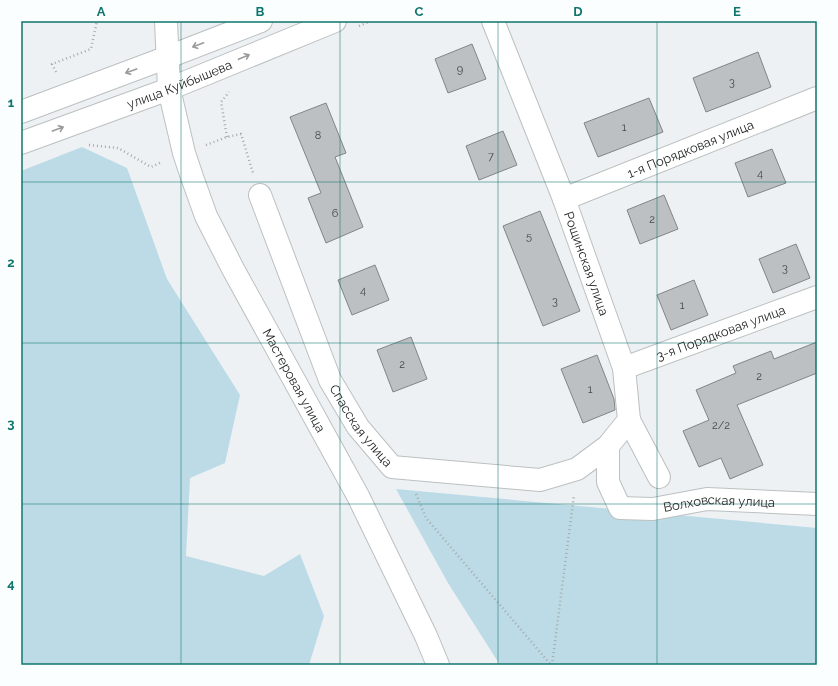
<svg xmlns="http://www.w3.org/2000/svg" width="838" height="686" font-family="Raleway,sans-serif">
	<rect width="100%" height="100%" fill="#edf1f3"/>
	<path fill="#bcdbe6" d="M82,147L127,168L167,279L240,395L225,463L190,478L186,556L264,576L300,554L324,616L309,665H21V171Z
		M396,489L817,528V665H500L448,583Z"/>
	<path fill="#bcc0c2" stroke="#818587" d="M472,44L486,79L448,93L435,59Z
		M758,52L771,87L706,112L693,78Z
		M649,98L663,132L598,157L584,123Z
		M326,103L346,153L335,157L363,227L326,243L308,198L321,193L290,117Z
		M503,131L517,165L479,180L466,146Z
		M772,149L786,183L748,197L735,163Z
		M664,195L678,229L640,244L627,210Z
		M540,211L580,311L543,326L503,226Z
		M796,244L810,278L773,293L759,259Z
		M375,265L389,300L352,315L338,280Z
		M694,280L708,315L671,330L657,295Z
		M411,337L427,379L393,392L377,350Z
		M817,342V373L737,405L763,465L730,479L721,458L699,467L683,431L709,420L696,390L736,373L733,366L771,351L774,359Z
		M597,355L614,399L615,410L583,423L561,369Z"/>
	<g fill="none" stroke-linecap="round" stroke-linejoin="round">
		<g stroke="#bbc0c1" stroke-width="24">
			<g id="minor">
				<path id="s1" d="M493,21L564,199L624,368L629,420L608,446V482L620,508L653,509L707,499L817,504"/>
				<path id="s2" d="M260,195L330,380L358,427L392,467L540,480L577,469L608,446"/>
				<path id="s3" d="M564,199L817,98"/>
				<path id="s4" d="M624,368L817,297"/>
				<path d="M629,420L659,477"/>
			</g>
		</g>
		<g stroke="#bbc0c1" stroke-width="24">
			<g id="major">
				<path id="s5" d="M166,21L169,89L184,153L192,177L206,216L233,269L358,496L426,636L438,665"/>
				<path d="M21,112L168,57L261,21"/>
				<path id="s6" d="M21,143L169,89L335,21"/>
			</g>
		</g>
		<path stroke="#a7aaab" stroke-width="2.5" stroke-dasharray="1 3" stroke-linecap="butt" d="M359,26L371,21
			M56,72L52,64L91,49L97,21
			M227,137L221,102L229,92
			M89,145L118,148L151,167L162,162
			M206,145L227,137L241,134L253,173
			M416,494L426,518L551,665
			M552,665L574,495"/>
		<use href="#minor" stroke="#fff" stroke-width="22"/>
		<use href="#major" stroke="#fff" stroke-width="22"/>
	</g>
	<defs><path id="oneway-shaft" d="M-6 0H5M1.5-3L5.5 0L1.5 3" fill="none" stroke-width="1.6" stroke-linecap="round" stroke-linejoin="round"/></defs>
	<g stroke="#9a9b9b">
		<use href="#oneway-shaft" transform="translate(198 45) rotate(159)"/>
		<use href="#oneway-shaft" transform="translate(244 57) rotate(-23)"/>
		<use href="#oneway-shaft" transform="translate(131 71) rotate(160)"/>
		<use href="#oneway-shaft" transform="translate(58 129) rotate(-20)"/>
	</g>
	<path fill="none" stroke="#0f766e" stroke-width="1" stroke-opacity="0.55" d="M181,21V665M340,21V665M498,21V665M657,21V665M21,182H817M21,343H817M21,504H817"/>
	<g text-anchor="middle" dominant-baseline="central" stroke-width="3" stroke-linejoin="round" paint-order="stroke">
		<g font-size="11" fill="#464848">
			<text x="460" y="69">9</text>
			<text x="732" y="82">3</text>
			<text x="624" y="127">1</text>
			<text x="318" y="135">8</text>
			<text x="491" y="156">7</text>
			<text x="760" y="173">4</text>
			<text x="335" y="213">6</text>
			<text x="652" y="219">2</text>
			<text x="529" y="236">5</text>
			<text x="785" y="268">3</text>
			<text x="363" y="290">4</text>
			<text x="555" y="301">3</text>
			<text x="682" y="305">1</text>
			<text x="402" y="364">2</text>
			<text x="759" y="376">2</text>
			<text x="590" y="389">1</text>
			<text x="721" y="425">2/2</text>
		</g>
		<g font-size="13" fill="#1e2020" stroke="#fbfeff">
			<text stroke="none"><textPath href="#s6" startOffset="169">улица Куйбышева</textPath></text>
			<text stroke="none"><textPath href="#s3" startOffset="136">1-я Порядковая улица</textPath></text>
			<text stroke="none"><textPath href="#s1" startOffset="260">Рощинская улица</textPath></text>
			<text stroke="none"><textPath href="#s4" startOffset="103">3-я Порядковая улица</textPath></text>
			<text stroke="none"><textPath href="#s5" startOffset="387">Мастеровая улица</textPath></text>
			<text stroke="none"><textPath href="#s2" startOffset="253">Спасская улица</textPath></text>
			<text stroke="none"><textPath href="#s1" startOffset="621">Волховская улица</textPath></text>
		</g>
	</g>
	<rect width="838" height="686" fill="none" stroke="#fbfeff" stroke-width="44"/>
	<rect x="22" y="22" width="794" height="642" fill="none" stroke="#0f766e" stroke-width="1.5"/>
	<g font-size="13" text-anchor="middle" font-weight="bold" fill="#0f766e">
		<text x="101" y="16">A</text>
		<text x="260" y="16">B</text>
		<text x="419" y="16">C</text>
		<text x="578" y="16">D</text>
		<text x="737" y="16">E</text>
		<text x="11" y="107">1</text>
		<text x="11" y="267">2</text>
		<text x="11" y="428">3</text>
		<text x="11" y="588">4</text>
	</g>
</svg>
